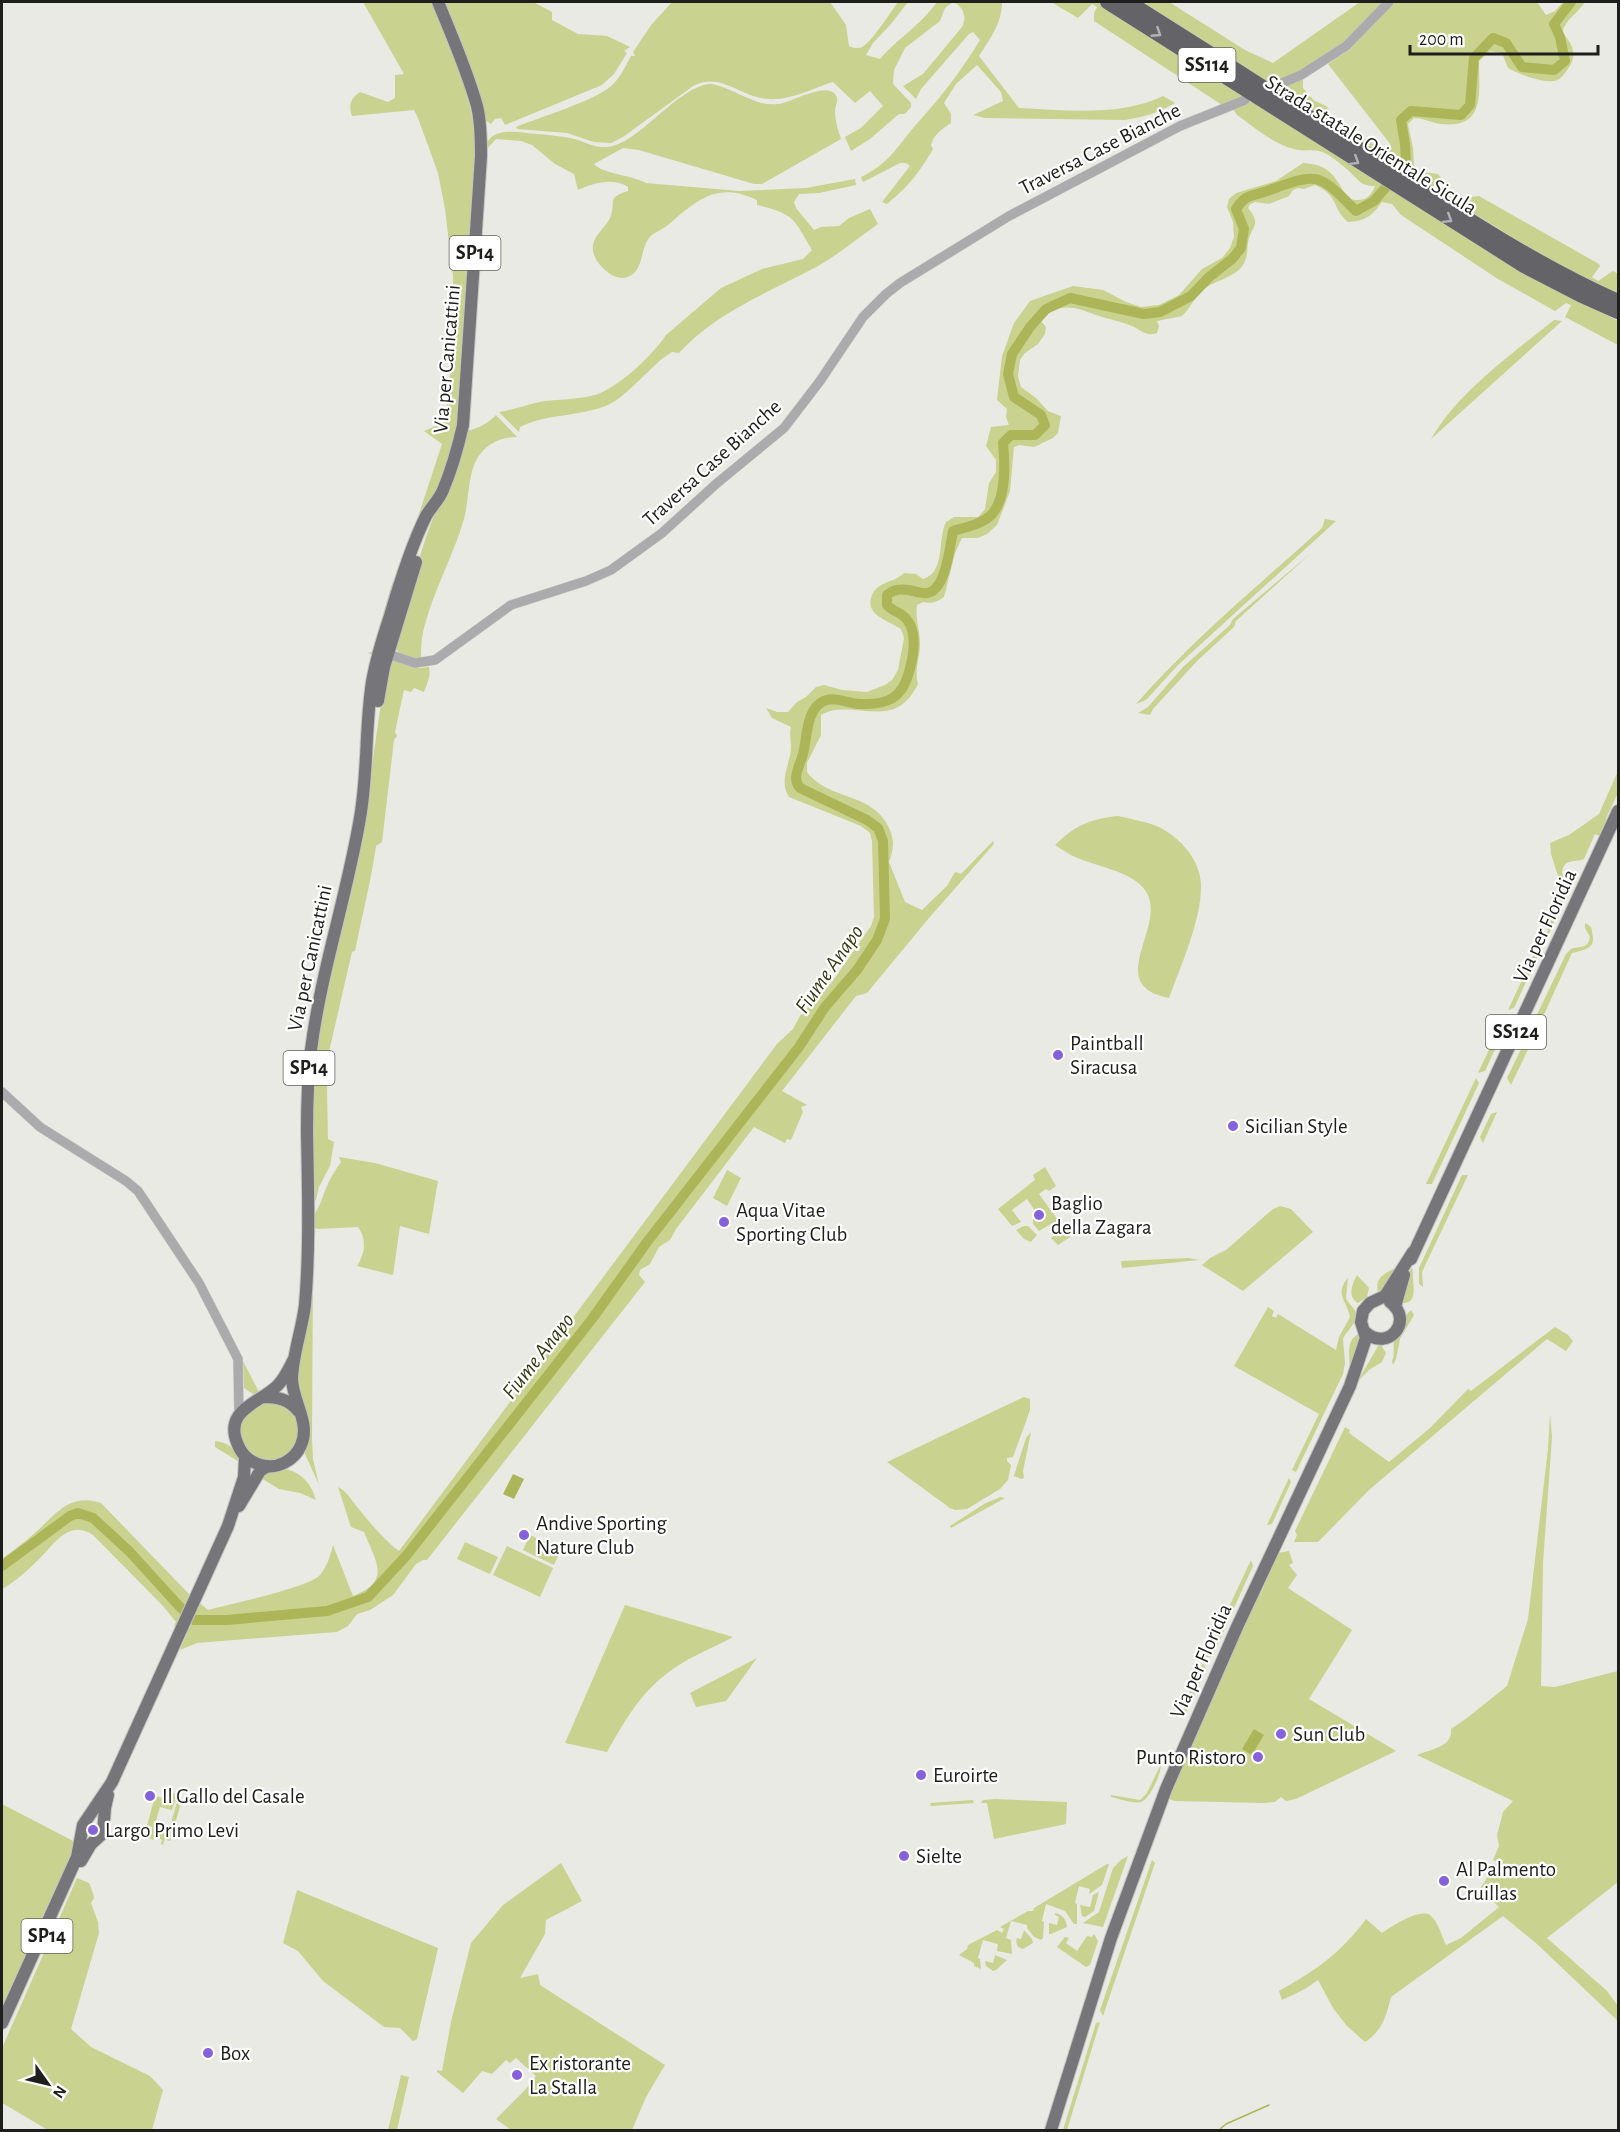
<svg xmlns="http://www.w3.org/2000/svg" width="1620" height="2132" font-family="'Alegreya Sans',sans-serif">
	<rect width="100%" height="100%" fill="#e9eae4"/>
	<path fill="#c9d28e" d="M363,2H434C453,50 473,97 476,149L458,430L440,484L428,503L373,655L368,653L372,652L391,587L414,529L442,444L424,431L436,426L446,411L453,350V276L445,209L438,173L418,118L414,110L352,116C348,105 351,98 360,92L388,102L395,98V75L404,74Z
		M442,2H533L552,12V20L578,34L607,36L630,47L624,51L627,53L614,74L602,85L505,125L501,118L495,119L491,124L485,120Z
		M672,2H830L846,25L849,46C853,48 858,49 862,47C872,42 891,11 898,2H908L891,24L873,43L866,55L880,59C899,37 920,26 937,2H953L945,8L940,21L905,48L894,70L893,84L911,103V107L905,114H899L870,139L851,151L845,137L861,128L883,106L870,91L855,103L833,82C813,88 790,101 769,99C741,98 721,71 693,86L623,137L611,143L594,142L567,133L517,129L516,127C540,117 591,102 610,87C620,79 625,67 631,56H635L633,52L652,24Z
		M954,2H1002C1002,23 990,39 979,56L1019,108C1065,110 1120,117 1163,96L1175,103C1158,113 1143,117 1125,120L985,118L973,115L1003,101L1001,92L977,65L956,84L944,103L951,114V123C942,129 934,134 931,145L933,149C919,173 908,187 887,204L882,202L910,166L906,163H900L863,182L861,177C892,162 899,143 921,119C943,95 963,68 980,40L973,32L969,34L921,89L916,99L903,86L923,74L962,27C967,17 964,8 954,2Z
		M1051,2H1097L1243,96L1222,105L1094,21V13L1097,7L1092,4L1078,18Z
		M1143,2H1169L1245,50L1273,63L1360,2H1383L1336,49L1300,72L1272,85Z
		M1395,2H1537L1546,15L1555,11L1563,2H1585C1578,13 1566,19 1562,32C1575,47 1578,57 1565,73C1562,77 1558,81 1554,81C1542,83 1518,74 1508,68L1502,53L1490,51L1479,61C1479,92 1486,129 1441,124C1432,123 1424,118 1414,118L1408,124L1413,148L1414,165L1422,172L1438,174L1442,179L1447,195L1454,199L1479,196L1599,264L1600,266L1592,277L1598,281L1613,271L1618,274V293L1554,263L1425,183L1411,202L1520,271L1618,321V345L1565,317L1571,305L1566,303L1555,311L1498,279L1401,215L1392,204L1382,202C1372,216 1365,221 1348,222C1332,209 1339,195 1315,185L1304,189L1298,188L1293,190L1289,196L1269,204L1255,202L1250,204L1248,208C1262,225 1252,225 1248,242C1247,248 1248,254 1245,261C1238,278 1216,279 1203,290C1194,297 1191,308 1182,316L1157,321L1159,326L1157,333C1146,337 1141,330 1132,326C1120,321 1108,319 1096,315C1075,307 1058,301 1041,321L1046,327L1045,334L1038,344L1025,353L1020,360L1018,376L1021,387L1036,398L1048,411L1061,416L1058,433L1053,438L1034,447L1019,445L1014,447L1010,491L997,525L987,534L978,538H962L955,553L944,597C937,602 931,604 923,602L917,605C915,619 920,630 920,644C920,658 914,670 918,684C894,734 853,697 821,715V735L807,763V772C830,802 874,791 890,830C895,843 893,850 889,862L905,902L922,910L947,886L955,872L961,874L993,841L994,844L929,918L867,993L856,996L782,1091L807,1105L801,1107L803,1112L791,1140L787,1139L785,1143L754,1127L676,1229L670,1240L659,1247L650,1264L640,1270L639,1275L645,1282L427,1560H423L416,1564L393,1595L370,1610L357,1614L348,1626L337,1632L197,1643L180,1650L187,1633L174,1626L176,1622L163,1606L93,1535C68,1519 55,1544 39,1559C27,1571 16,1581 2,1589V1559C13,1550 25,1542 36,1532C57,1513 70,1493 101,1503L189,1594L188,1600L193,1604H201L208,1610C230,1604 308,1588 320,1575C327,1567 331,1554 333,1545L353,1596C392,1581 376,1562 364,1532L351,1527L338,1487C348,1492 351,1500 358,1508C370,1523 384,1540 399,1551L777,1044L793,1029L800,1016L832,982L871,926L874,917L872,841L870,833L861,826L789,797C778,780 791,764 791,746C791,739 789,734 791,727L772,718L766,708L777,712H788L797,702L806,697L816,687L824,685L842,690L867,692L885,685L892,680L898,670L904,638L901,629C890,621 866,616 871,598C873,591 877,587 883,584C891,580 897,580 904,573L916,574L923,579C946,572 937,540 946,522L954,517H978L985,509L989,483L996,472V460L986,446L991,427L1009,425L1006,417L1007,409L997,400L1002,356L1014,323L1030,301L1073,286L1103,290L1126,302L1141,307L1159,305L1179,295L1202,269L1222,258L1230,248L1234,237L1233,222L1227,207L1229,199L1236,193L1276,181L1303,163C1333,165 1334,178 1349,199C1363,202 1370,199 1375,186C1362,186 1360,182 1352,174C1346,168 1337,161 1330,156C1315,146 1307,153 1294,149C1273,144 1254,127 1237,115L1233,109L1303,79V88C1307,92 1312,100 1317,102C1328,107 1329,105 1331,119L1387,152L1391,145L1328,64L1349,50Z
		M711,84C734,88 755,107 778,104C793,102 825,82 835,94C840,100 835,105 835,112C835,121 838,130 841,139L762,184H754L639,150L623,148L594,164C602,174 632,175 646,183L739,191L806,188L855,179L856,185L819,193L799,194L794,202L796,208L814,230L821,227L839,226L849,218L870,209L878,224C858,238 839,254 818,266C770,292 716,312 679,353L672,352L663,358C651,368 623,398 610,404C582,417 548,413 520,427L519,432L499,412C513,410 526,405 539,402C558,399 577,400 595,395C618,388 653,355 666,335L721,288L762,269L803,259L812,250C793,218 795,214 757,205V200C717,181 697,200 668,225C662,230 654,232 649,238C640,250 644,270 628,277C613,283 590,260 593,245C595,234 606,227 610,218C617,202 605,198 628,191V187C613,177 593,183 578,190L574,174L555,164L532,145L521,141L496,139L485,151C488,124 519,133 538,134C549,135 560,136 570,138C582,140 593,148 606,147C638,146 678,85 711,84Z
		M1554,320L1562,321L1431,439C1458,392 1512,354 1554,320Z
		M496,415L517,437C501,437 487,443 478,457C468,472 469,500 464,519C453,557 432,593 423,632C421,641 421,651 421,660L400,654L396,649L412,581L427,534L467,431C479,428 487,424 496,415Z
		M1325,519L1336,521L1178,665L1146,700L1136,704C1192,640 1259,585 1322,528Z
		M1311,553L1236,621L1234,627L1197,661L1153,709L1150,715L1138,713L1148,707L1183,667L1230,625L1233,619Z
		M392,660L420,668L429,667C431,676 427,684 424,692L414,688L411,692L404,690L395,732L397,736L394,740L382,842L376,846C371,881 362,916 355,951L352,952L328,1056L327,1091L328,1139L334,1142L330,1166L319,1187L316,1200L312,1203V1082L316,1045L364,820L386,669Z
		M1618,771V793L1607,816L1602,837L1595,834L1584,859C1573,863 1564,858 1562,873C1564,876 1566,878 1569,881C1575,890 1564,903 1556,906L1557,904L1555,902L1562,885L1558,883L1559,879L1551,854L1550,843L1569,835L1599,814Z
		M1118,816C1130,819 1143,821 1154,825C1177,834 1200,858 1201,884C1202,919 1181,965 1169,998C1101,985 1170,925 1145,890C1131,870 1092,866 1071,855C1065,852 1060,848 1055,845C1075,825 1091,819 1118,816Z
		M1554,912L1556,918L1537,959L1532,958L1544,934L1548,931L1547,925Z
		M1585,923L1591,927C1596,947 1592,948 1572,953L1536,1032L1534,1031L1532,1025L1566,954L1571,949C1580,946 1588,949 1590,937L1585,928Z
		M1529,965L1531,971L1514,1008L1508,1010Z
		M1506,1014L1508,1021L1485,1071L1478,1073Z
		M1527,1037H1534L1511,1085L1507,1078Z
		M1476,1078L1479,1083L1432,1184H1426Z
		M1497,1112L1483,1143L1480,1137L1491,1114Z
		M339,1157L375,1163L438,1181L429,1234L400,1226L393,1275L357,1266C365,1254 367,1239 358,1227L317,1229L313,1227C312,1214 319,1209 322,1199C327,1185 332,1174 341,1162Z
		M1045,1167L1056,1186L1049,1191L1046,1189L1039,1194L1070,1237L1058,1245L1051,1238L1057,1233L1051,1224L1039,1231L1033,1224V1219L1038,1215L1027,1199L1012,1210L1021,1222L1012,1226L998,1209L1035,1180L1033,1175Z
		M727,1170L741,1178L727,1206L713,1198Z
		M1462,1175H1468L1422,1272L1423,1287L1419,1284V1268Z
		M1280,1206L1291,1209L1313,1232L1243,1291L1202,1265L1210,1258L1226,1250L1273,1209Z
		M1024,1226H1028L1037,1235L1031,1242L1024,1239L1016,1230Z
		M1188,1258L1199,1260L1122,1268L1121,1261Z
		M313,1264L312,1438L313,1459L319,1485L305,1454L295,1390Z
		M1397,1267L1380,1293L1378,1292C1374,1277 1386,1273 1397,1267Z
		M1411,1268L1413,1269C1411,1282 1421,1305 1400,1303Z
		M1357,1275L1369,1288L1367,1297L1358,1303C1347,1297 1352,1284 1357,1275Z
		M1348,1278L1346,1298C1348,1303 1351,1305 1354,1309C1362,1321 1346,1330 1343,1339L1345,1363L1343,1374L1296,1472L1292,1470L1319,1414L1234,1366L1268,1307L1274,1311L1272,1316L1276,1318L1278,1314L1336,1350L1339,1337L1350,1317C1347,1301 1334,1294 1348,1278Z
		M1411,1310L1414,1315L1400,1339L1396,1359L1393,1365L1392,1361C1395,1354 1393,1349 1394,1341C1396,1332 1404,1316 1411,1310Z
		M1555,1327L1568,1335L1573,1341L1566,1351L1547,1339L1369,1490L1318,1542H1294L1297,1535L1295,1531L1345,1427L1350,1430L1349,1433L1389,1462L1430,1428L1468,1389L1471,1391Z
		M1359,1334L1363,1336L1349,1375C1352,1360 1343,1341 1359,1334Z
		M1381,1345L1386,1353L1382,1362L1369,1370L1358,1381L1378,1346Z
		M243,1361L259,1392L253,1394L244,1388Z
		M1024,1397L1030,1399V1410L1013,1457L1007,1458V1461L1011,1465L1008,1480L1000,1489L967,1509L955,1510L950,1508L887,1462Z
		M267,1400L290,1407L302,1428L294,1451L273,1463L250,1456C243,1442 232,1425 246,1411C251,1406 261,1403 267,1400Z
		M1550,1414L1552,1437L1543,1563L1541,1686L1555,1687L1618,1671V1882L1547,1938L1607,1991L1618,2006V2021L1537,1944L1503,1916L1391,1997C1386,2017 1382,2031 1365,2042L1347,2026L1333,2008L1318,1980L1305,1989L1282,2000L1279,1991C1315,1971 1341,1953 1366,1919L1382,1933C1391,1927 1419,1908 1430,1915C1438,1921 1442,1937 1446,1945L1461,1938L1499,1907L1480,1889L1497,1862L1493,1860L1499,1846L1497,1835L1503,1812L1513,1801L1417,1755C1431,1749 1453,1747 1451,1729L1467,1718L1507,1686L1528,1619L1548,1449Z
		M1031,1432L1023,1471L1024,1478L1021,1479L1014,1476L1026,1438Z
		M215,1441C231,1443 234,1449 241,1463L215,1447Z
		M280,1468C299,1470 311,1482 316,1500L300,1493L279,1489L261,1478L262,1474Z
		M1289,1478L1291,1482L1272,1524L1267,1525Z
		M1000,1497L1005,1498L951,1528L950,1526L984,1504Z
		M530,1535L561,1550L554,1565L523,1550Z
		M465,1542L498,1557L490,1574L457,1559Z
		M507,1546L553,1568L540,1597L493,1575Z
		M1289,1551L1293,1563L1289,1565L1297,1575L1288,1588L1352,1630L1309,1699L1396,1751L1296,1799L1286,1801L1281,1797L1275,1802L1264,1803L1175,1801L1169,1799L1250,1609L1261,1593L1278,1553Z
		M1251,1560L1253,1566L1233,1610L1227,1611Z
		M625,1605L733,1637C711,1649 684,1659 665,1675C639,1695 623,1724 607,1752L565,1743Z
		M1224,1616L1228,1622L1212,1657H1205Z
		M757,1658L726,1701L696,1707L690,1693Z
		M1203,1663L1206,1669L1187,1711L1183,1712L1186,1705L1184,1704Z
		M1161,1764C1162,1772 1150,1799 1141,1802C1133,1804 1120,1799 1111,1797V1795L1140,1800L1147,1793Z
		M169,1791L176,1794V1801L181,1803L170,1841L166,1840L177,1802L175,1801L172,1810L160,1807L154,1827L167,1831L163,1845L161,1844L162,1840L155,1836L153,1840L149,1838L152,1827L147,1826L155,1796L167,1799Z
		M995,1799L1067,1802L1066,1824L994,1839L987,1803H981L983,1800Z
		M973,1800L974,1803L931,1806L930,1803Z
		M2,1804L77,1843L2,2016Z
		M1128,1856L1103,1927L1083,1923L1099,1912L1113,1868L1121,1860Z
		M1152,1860L1155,1863L1103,2016L1100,2010Z
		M561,1863L582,1901L546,1920L545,1934L520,1978L538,1974L540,1985L665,2065L646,2097L632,2130H511L496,2119L525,2090L536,2076L516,2058L510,2063L506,2060L492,2074L482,2071L463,2093L437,2072V2070L442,2071L451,2022L471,1943L503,1905Z
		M1107,1864H1109L1102,1885L1089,1894L1090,1889L1079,1886L1075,1903L1077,1904V1924H1074L1065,1911L1046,1904L1042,1921L1044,1922L1043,1938L1041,1940L1034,1937L1027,1928V1925L1011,1921L1006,1938L1011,1940L1012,1954L997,1951L998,1944L983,1940L978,1958L980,1959L981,1969L974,1966V1963L959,1955L967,1949L968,1945L997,1930L1002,1933L1004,1929L1000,1927L1028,1911H1033L1034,1908Z
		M77,1878L89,1883C91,1887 93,1893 94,1898L91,1903L98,1922L99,1933L71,2029L91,2047L150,2076L163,2090L152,2130H48L2,2103V2048Z
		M297,1890L438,1948L417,2039L413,2041L400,2028L384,2027L323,1981L298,1951L283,1943Z
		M1099,1892L1094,1911L1085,1917L1082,1916L1080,1905L1090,1907L1093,1895Z
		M1055,1913C1063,1915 1066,1919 1067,1927L1051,1934H1049V1923L1057,1925L1059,1917L1055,1915Z
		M1024,1930L1032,1939L1033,1943L1023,1949C1018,1948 1015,1944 1017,1938L1021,1939Z
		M1094,1934L1098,1941L1090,1965L1086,1967L1057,1947L1065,1937L1069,1938L1066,1943L1077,1951L1087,1936L1092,1937Z
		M995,1955L1007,1960L996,1970L993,1971L986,1966L985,1961L993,1963Z
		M1100,2022L1067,2130H1063L1096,2023Z
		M401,2075L409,2077L397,2130H388Z"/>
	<path fill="#acb658" d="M513,1474L524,1479L514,1499L503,1494Z
		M1254,1729L1264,1735L1252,1755L1242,1749Z"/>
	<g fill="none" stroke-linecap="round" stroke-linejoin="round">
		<path stroke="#acb658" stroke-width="1.5" d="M1219,2130L1226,2124L1269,2105"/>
		<path stroke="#acb658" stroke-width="10" d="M2,1566L70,1516L78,1513L93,1518L129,1551L179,1606L194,1620H227L327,1611L368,1597L406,1556L592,1319L647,1242L799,1047L825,1007L857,970L877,940L885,919L883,841L878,828L867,820L800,788C791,778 800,766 803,754C807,739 806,718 817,706C830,692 846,704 861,704C888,705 902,698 909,672C914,655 919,627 902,615C897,611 892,611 887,605V595C894,589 900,589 909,590C914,591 922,594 927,593C946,591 950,545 953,531C966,527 984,524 993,513C1006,497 1005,463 1003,443L1011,435H1035L1045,425L1041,415L1014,397L1008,374L1012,354L1030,327L1046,309L1070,298L1144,314L1160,312L1191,296L1209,277L1232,259L1241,248L1244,229L1236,209C1247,193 1251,197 1267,191C1319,172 1317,172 1356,211L1374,201L1406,164L1405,144L1401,120L1411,111L1461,115L1470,105L1474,58L1493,38L1506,43L1522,67L1554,70L1565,61L1560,37L1554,24L1571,2"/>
		<g stroke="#c4c5c0" stroke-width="10">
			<path id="minor" d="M1273,87L1301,75L1346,46L1389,2
				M385,649L388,654L415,663L435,660L511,605L586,581L611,570L662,533L716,484L784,428L820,381L863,317L886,294L900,283L1009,216L1180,126L1245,100
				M2,1092L40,1127L126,1181L138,1191L199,1283L238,1359L239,1416"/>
		</g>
		<g stroke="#c4c5c0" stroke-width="14">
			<path id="major" d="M378,701L384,667L416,562
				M1411,1259L1618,811
				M1395,1307L1404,1275
				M1365,1332C1388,1353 1415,1320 1390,1302
				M294,1359C289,1368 285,1378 278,1385C261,1403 222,1409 238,1445C242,1455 250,1462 261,1465C277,1470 295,1460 301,1445C311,1423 292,1401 292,1378C293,1353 302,1330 305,1305C310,1247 308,1189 307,1131C307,1103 308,1077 311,1050C321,971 347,896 360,818C368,773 365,727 372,682C376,659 383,637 390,616C399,585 412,544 426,516C431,507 439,500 443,490C452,469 458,447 463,425L481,156C481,140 481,122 477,106C467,70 452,36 438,2
				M263,1397C277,1397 289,1399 298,1411
				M239,1506L260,1471L268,1466
				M81,1861L91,1844L103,1833L105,1808L108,1795
				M2,2023L77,1857L83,1825L112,1782L228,1526L244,1477L245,1456
				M1051,2130L1111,1938L1166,1789L1237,1627L1350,1386L1366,1338L1361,1322L1363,1311L1370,1303L1385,1296L1413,1252"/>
		</g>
		<g stroke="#c4c5c0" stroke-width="15">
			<path id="highway" d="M1107,2L1524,266L1580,295L1618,312
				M1129,2C1215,56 1301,111 1386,166C1461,215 1537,265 1618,301"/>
		</g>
		<use href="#minor" stroke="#abaaad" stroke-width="9"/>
		<use href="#major" stroke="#76767a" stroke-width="12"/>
		<use href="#highway" stroke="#646368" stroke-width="14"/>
	</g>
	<defs><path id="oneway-chevron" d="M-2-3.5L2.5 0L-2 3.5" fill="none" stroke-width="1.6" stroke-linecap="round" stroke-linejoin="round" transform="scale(1.5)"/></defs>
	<g stroke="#b2b1b4">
		<use href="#oneway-chevron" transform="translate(1157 33) rotate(33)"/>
		<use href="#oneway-chevron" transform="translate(1355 161) rotate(32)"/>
		<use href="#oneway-chevron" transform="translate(1448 219) rotate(32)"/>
	</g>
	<g fill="#8661dc" stroke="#fff" stroke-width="2">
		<circle cx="1058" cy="1055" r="6"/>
		<circle cx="1233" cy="1126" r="6"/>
		<circle cx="1039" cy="1215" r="6"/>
		<circle cx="724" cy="1222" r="6"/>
		<circle cx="524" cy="1535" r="6"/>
		<circle cx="1281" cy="1734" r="6"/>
		<circle cx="1258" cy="1757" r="6"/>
		<circle cx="921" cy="1775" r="6"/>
		<circle cx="150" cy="1796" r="6"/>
		<circle cx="93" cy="1830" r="6"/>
		<circle cx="904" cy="1856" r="6"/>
		<circle cx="1444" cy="1881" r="6"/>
		<circle cx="208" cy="2053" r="6"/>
		<circle cx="517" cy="2075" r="6"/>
	</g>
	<g text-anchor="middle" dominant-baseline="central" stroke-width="4.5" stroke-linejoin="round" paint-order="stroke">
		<g fill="#fff" stroke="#626260" stroke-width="1.5">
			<rect x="1178.5" y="48" width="57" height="34" rx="4.5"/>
			<rect x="449.5" y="236" width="51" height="34" rx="4.5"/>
			<rect x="1486" y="1015" width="60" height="34" rx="4.5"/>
			<rect x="283.5" y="1051" width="51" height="34" rx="4.5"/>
			<rect x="21.5" y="1919" width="51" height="34" rx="4.5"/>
		</g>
		<g font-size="20" font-weight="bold" fill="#1e1e1c">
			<text x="1207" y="65">SS114</text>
			<text x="475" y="253">SP14</text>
			<text x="1516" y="1032">SS124</text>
			<text x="309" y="1068">SP14</text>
			<text x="47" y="1936">SP14</text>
		</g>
		<g font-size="21" fill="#1e1e1c" stroke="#fff">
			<text transform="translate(1371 145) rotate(32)">Strada statale Orientale Sicula</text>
			<text transform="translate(1100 149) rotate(-27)">Traversa Case Bianche</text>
			<text transform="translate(447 359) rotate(-85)">Via per Canicattini</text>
			<text transform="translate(712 463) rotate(-42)">Traversa Case Bianche</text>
			<text transform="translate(1545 926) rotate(-65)">Via per Floridia</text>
			<text transform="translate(310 958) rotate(-78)">Via per Canicattini</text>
			<text transform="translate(1201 1661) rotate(-66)">Via per Floridia</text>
		</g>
		<g font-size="21" fill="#1e1e1c" stroke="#fff" text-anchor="start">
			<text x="1070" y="1043">Paintball<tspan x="1070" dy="24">Siracusa</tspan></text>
			<text x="1245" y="1126">Sicilian Style</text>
			<text x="1051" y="1203">Baglio<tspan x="1051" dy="24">della Zagara</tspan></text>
			<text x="736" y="1210">Aqua Vitae<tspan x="736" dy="24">Sporting Club</tspan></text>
			<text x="536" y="1523">Andive Sporting<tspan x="536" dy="24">Nature Club</tspan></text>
			<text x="1293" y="1734">Sun Club</text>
			<text x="1246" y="1757" text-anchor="end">Punto Ristoro</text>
			<text x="933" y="1775">Euroirte</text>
			<text x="162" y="1796">Il Gallo del Casale</text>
			<text x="105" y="1830">Largo Primo Levi</text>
			<text x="916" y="1856">Sielte</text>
			<text x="1456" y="1869">Al Palmento<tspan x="1456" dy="24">Cruillas</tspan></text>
			<text x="220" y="2053">Box</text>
			<text x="529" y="2063">Ex ristorante<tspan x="529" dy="24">La Stalla</tspan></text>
		</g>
		<g font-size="22" font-style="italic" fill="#363a12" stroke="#fff">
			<text transform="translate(829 969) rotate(-55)">Fiume Anapo</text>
			<text transform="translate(538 1356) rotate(-52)">Fiume Anapo</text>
		</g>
	</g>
	<rect width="1620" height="2132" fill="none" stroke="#1e1e1c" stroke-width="6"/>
	<g transform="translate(48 2084) rotate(124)" stroke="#ffffff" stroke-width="4.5" paint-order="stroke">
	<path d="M0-4.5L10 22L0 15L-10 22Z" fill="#1e1e1c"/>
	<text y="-9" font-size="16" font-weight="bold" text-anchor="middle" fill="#1e1e1c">N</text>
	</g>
	<path d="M1410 45v9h188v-9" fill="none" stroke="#1e1e1c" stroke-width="3"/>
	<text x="1419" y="45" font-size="18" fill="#1e1e1c" stroke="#ffffff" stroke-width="4.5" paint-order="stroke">200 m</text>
</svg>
